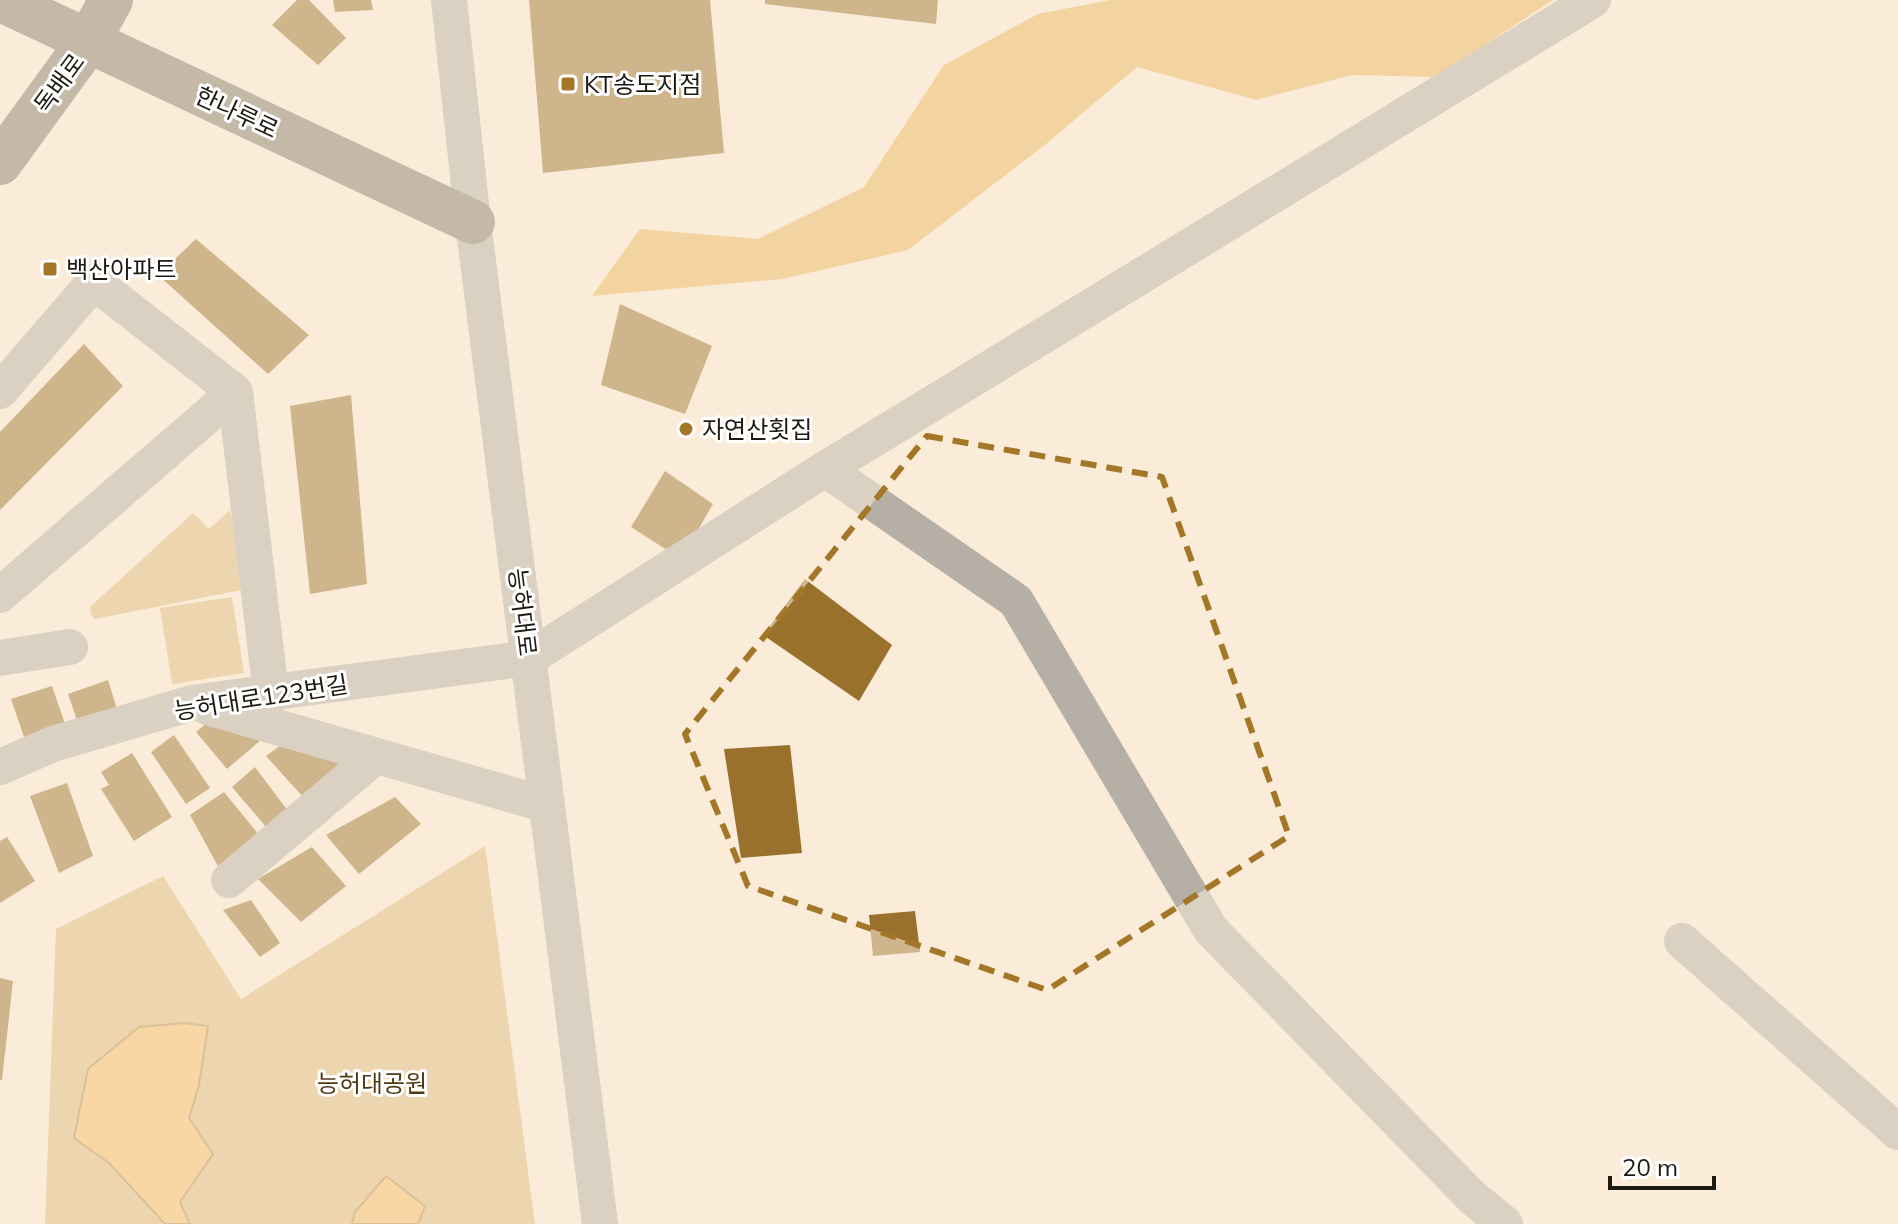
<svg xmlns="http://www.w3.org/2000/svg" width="1898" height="1224" font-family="Mulish,'Noto Sans KR',sans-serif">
	<rect width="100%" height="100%" fill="#faecd8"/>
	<path fill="#deb87e" d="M230,510L246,589L95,619L91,615L90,607L193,513L209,529Z
		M232,597L244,673L172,684L160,608Z
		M485,846L535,1224H45L56,929L163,876L241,999Z"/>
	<path fill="#ecb45c" d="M1110,0H1553L1436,77L1352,75L1256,100L1137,67L1046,144L908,250L782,279L592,296L640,229L758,239L864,187L944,65L1038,14Z"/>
	<path fill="#f5bd65" stroke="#b48c4c" stroke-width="2" d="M184,1023L208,1026L199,1085L189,1118L213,1154L180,1202L190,1224H165L109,1163L74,1138L88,1069L139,1027Z
		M386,1176L425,1206L418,1224H352L355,1212Z"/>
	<path fill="#99712d" d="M297,0H309L346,38L318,65L272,25Z
		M333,0H371L373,10L335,12Z
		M529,0H710L724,153L543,173Z
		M765,0H938L936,24L765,4Z
		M196,239L309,335L268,374L158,275Z
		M620,304L712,346L685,414L601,385Z
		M84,344L123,386L0,510V432Z
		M351,395L367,584L310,594L290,406Z
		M665,471L713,504L681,559L631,527Z
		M805,579L892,645L859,701L763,635Z
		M108,680L117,709L78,723L68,694Z
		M52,686L67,730L26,743L11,699Z
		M207,723L262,739L227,769L196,732Z
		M174,735L210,788L186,804L151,752Z
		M285,742L340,764L303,797L266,756Z
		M790,745L802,853L741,858L724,749Z
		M132,753L172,817L134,841L101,789L109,785L101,772Z
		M255,767L288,811L267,828L232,787Z
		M67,783L93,856L59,873L30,796Z
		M224,792L259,835L219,868L190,815Z
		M395,797L421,824L359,874L326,835Z
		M7,837L35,881L0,903V841Z
		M312,847L346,886L301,922L258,879Z
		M251,900L280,943L260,957L223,910Z
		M915,911L920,952L873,956L869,915Z
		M0,978L13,981L2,1080H0Z"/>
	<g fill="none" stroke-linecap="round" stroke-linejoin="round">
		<path stroke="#b5afa6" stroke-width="36" d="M449,0L473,222L600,1224
			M0,391L94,282L235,392
			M0,595L235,392L271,693
			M0,658L70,647
			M207,707L547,805
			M0,767L53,744L192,703L529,658L825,469
			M229,880L376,756
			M1682,941L1898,1132
			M1505,1224L1472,1197L1211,930L1016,601L825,469L1593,0"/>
		<path stroke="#847a6b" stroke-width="44" d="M1,0L473,222
			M0,163L88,42L111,0"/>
	</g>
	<path d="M0 0H1898V1224H0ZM927,436L1162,477L1289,836L1047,990L748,886L685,734Z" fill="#faecd8" fill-opacity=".55" fill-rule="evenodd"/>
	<path fill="none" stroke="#a37628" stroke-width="6" stroke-dasharray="16 10" stroke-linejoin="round" d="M927,436L1162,477L1289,836L1047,990L748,886L685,734Z"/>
	<g fill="#a37628" stroke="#fff" stroke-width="3">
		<rect x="560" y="76" width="16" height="16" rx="4"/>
		<rect x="42" y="261" width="16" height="16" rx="4"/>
		<circle cx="686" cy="429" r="8"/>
	</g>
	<g text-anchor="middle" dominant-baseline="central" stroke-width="6" stroke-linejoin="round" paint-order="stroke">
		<g font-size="24" fill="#1e1912" stroke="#fff">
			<text transform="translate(59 83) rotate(-54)">독배로</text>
			<text transform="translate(237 112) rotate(25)">한나루로</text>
			<text transform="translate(523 612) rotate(83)">능허대로</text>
			<text transform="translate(261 697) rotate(-9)">능허대로123번길</text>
		</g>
		<g font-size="24" fill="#1e1912" stroke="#fff" text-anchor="start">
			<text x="584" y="84">KT송도지점</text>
			<text x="66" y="269">백산아파트</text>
			<text x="702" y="429">자연산횟집</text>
		</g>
		<g font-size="24" fill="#503a14" stroke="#fff">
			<text x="372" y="1083">능허대공원</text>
		</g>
	</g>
	<path d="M1610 1176v12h104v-12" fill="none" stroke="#1e1912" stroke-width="4"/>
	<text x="1622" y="1176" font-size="24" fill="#1e1912" stroke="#ffffff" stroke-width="6" paint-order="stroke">20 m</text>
</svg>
